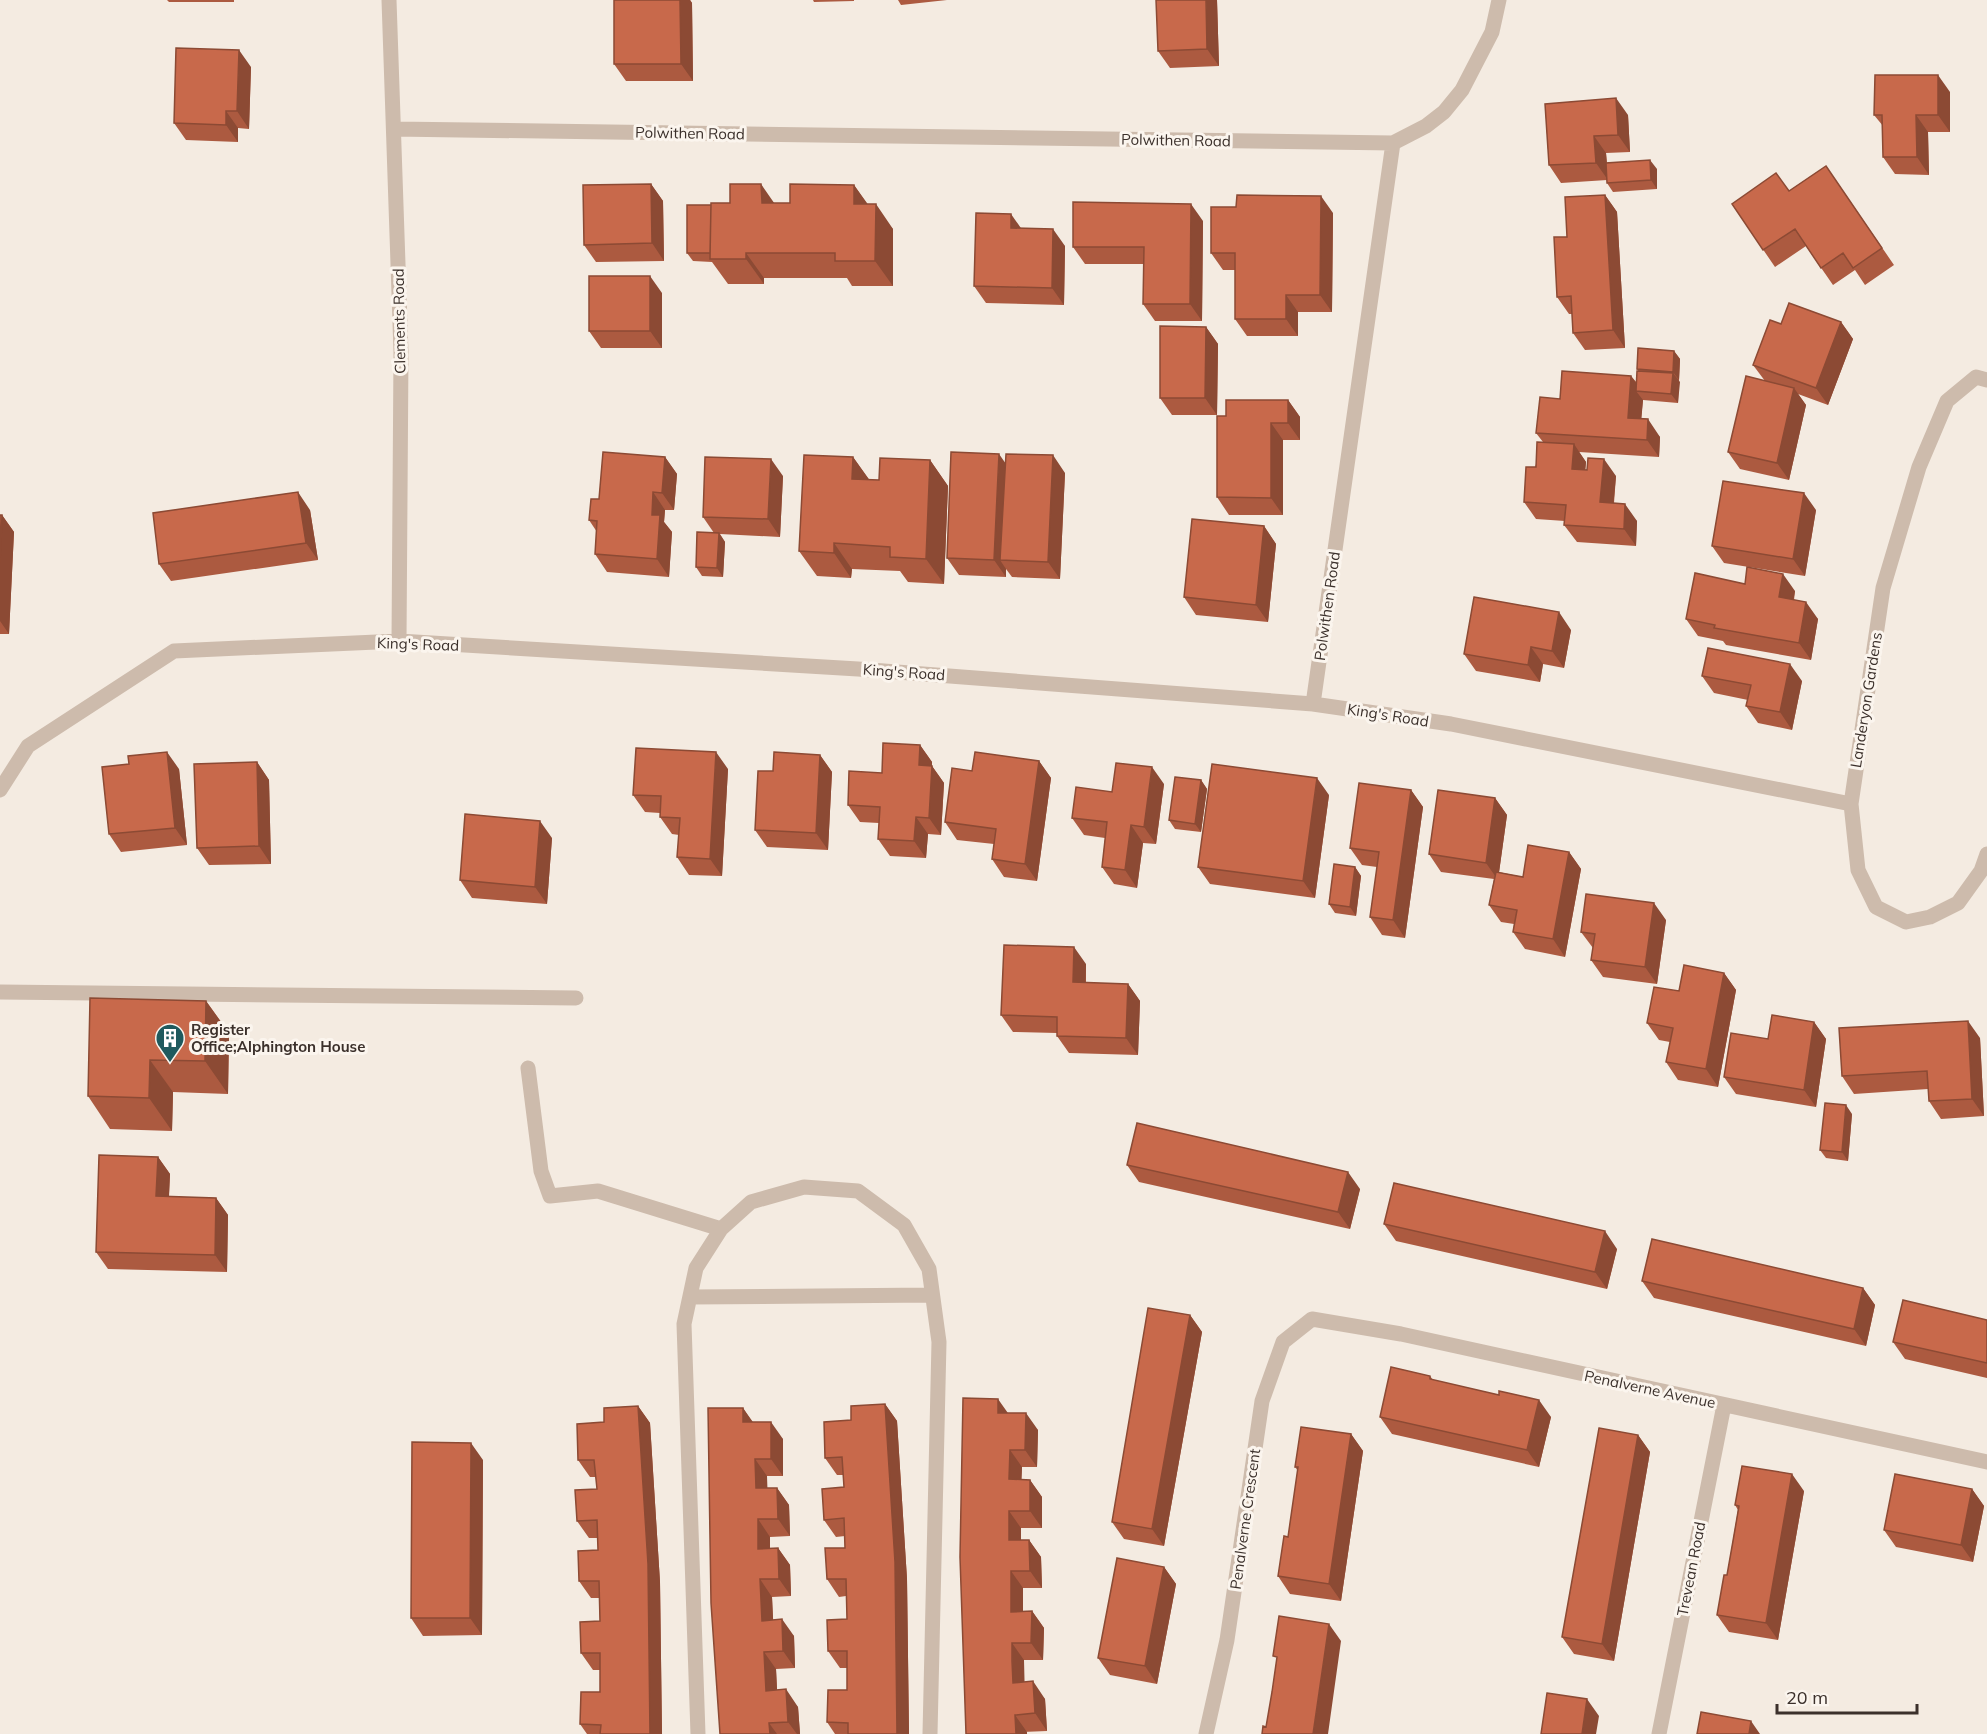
<svg xmlns="http://www.w3.org/2000/svg" width="1987" height="1734" font-family="Mulish,sans-serif">
	<rect width="100%" height="100%" fill="#f4ebe1"/>
	<g fill="none" stroke-linecap="round" stroke-linejoin="round">
		<path stroke="#cdbbac" stroke-width="15" d="M389,0L401,352L399,641
			M394,129L1393,143L1313,704
			M1393,143L1426,126L1444,112L1462,90L1492,32L1499,0
			M1987,380L1976,377L1947,401L1919,467L1883,588L1851,804L1858,870L1876,907L1906,922L1930,917L1958,903L1981,871L1987,854
			M0,790L28,746L174,651L399,641L858,669L1313,704L1451,724L1851,804
			M0,992L576,998
			M528,1068L541,1171L550,1196L598,1191L721,1229
			M690,1297L932,1295
			M698,1734L684,1324L696,1268L721,1229L751,1202L804,1187L858,1191L904,1225L929,1269L939,1342L930,1734
			M1206,1734L1227,1640L1262,1401L1283,1342L1312,1319L1401,1334L1987,1462
			M1659,1734L1724,1405"/>
	</g>
	<path fill="#ac5a40" d="M167,0H234V2H169Z
		M614,0H690L692,3L693,81H626L614,64Z
		M813,0H854V1L814,2Z
		M898,0H947L901,5Z
		M1217,0L1219,66L1170,68L1158,51Z
		M251,67L249,129L238,128V142L186,140L174,123Z
		M1950,92V132H1928L1929,175L1895,174L1883,157V126L1874,115Z
		M1545,104L1628,115L1630,152L1606,153L1607,163L1657,169V189L1613,192L1607,183V180L1561,183L1549,165Z
		M1826,166L1894,265L1865,285L1855,270L1833,285L1806,246L1775,267L1732,204L1789,191Z
		M651,184L663,201L664,261L596,262L584,245Z
		M854,185L867,204L893,229V286H852L847,278H764V284H728L712,262L693,261L687,253L711,205L790,203Z
		M1605,195L1617,212L1625,348L1585,350L1573,333L1572,314H1569L1557,297L1567,237Z
		M1333,213L1332,312H1298V336H1247L1235,319V270H1223L1211,253Z
		M1203,221L1202,321H1155L1143,304L1144,264H1085L1073,247Z
		M1022,228L1065,246L1064,305L986,303L974,286Z
		M662,293V348H601L589,331Z
		M1841,322L1853,339L1828,405L1798,394L1806,405L1789,480L1740,469L1728,452L1765,381L1753,365L1781,324Z
		M1206,327L1218,344L1217,415H1172L1160,398Z
		M1674,351L1680,359L1678,403L1643,400L1641,419L1660,437L1659,457L1579,452L1586,462L1585,470L1616,476L1614,503L1637,521L1636,546L1577,542L1564,525L1565,521L1536,519L1524,502L1543,442L1536,433L1560,399L1631,376L1637,383L1638,371L1637,369Z
		M1288,400L1300,417V440H1283V515H1229L1217,497L1226,416Z
		M665,457L677,474L674,510H665L664,522L672,532L669,577L607,572L595,554L597,532L589,520L599,499Z
		M853,457L869,480H879L930,460L948,486L944,584L908,582L900,571L852,569L851,578L817,576L799,551Z
		M1005,463L1065,473L1060,579L1012,577L1006,569V577L959,575L947,558Z
		M783,476L780,537L720,534L725,542L723,577L702,576L696,567L714,533L703,517Z
		M310,510L318,560L171,581L159,564Z
		M1816,510L1805,576L1724,563L1712,546Z
		M0,515H2L14,532L9,634H0Z
		M1264,526L1276,544L1268,622L1196,615L1184,597Z
		M1745,584L1795,591L1794,600L1818,619L1811,660L1726,645L1723,641L1698,636L1686,619Z
		M1571,630L1564,668L1543,664L1540,682L1476,671L1464,654Z
		M1702,676L1802,681L1792,730L1758,723L1746,706L1748,700L1714,693Z
		M920,745L932,762V766L944,783L941,835L928,834L926,858L890,856L878,839L879,823L860,822L848,805L882,773Z
		M820,755L832,772L828,850L767,847L755,830L773,771Z
		M1039,761L1051,778L1037,881L1004,877L992,859L994,844L957,840L945,822L972,771Z
		M257,762L269,780L271,864L209,865L197,848Z
		M179,769L187,845L121,852L109,834Z
		M728,769L722,876L689,875L677,857L679,835L672,834L660,817V813L645,812L633,795Z
		M1201,780L1207,789L1201,832L1175,829L1169,820Z
		M1164,784L1156,844L1143,843L1137,888L1114,884L1102,867L1105,838L1084,835L1072,818L1112,792Z
		M1411,790L1423,807L1405,938L1382,935L1370,917L1377,867L1362,865L1350,848Z
		M1329,795L1315,898L1210,884L1198,867Z
		M1495,798L1507,815L1499,872L1523,877L1569,852L1581,869L1565,957L1525,949L1513,932L1514,924L1501,922L1489,905L1494,879L1441,872L1429,854Z
		M552,838L547,904L472,898L460,880Z
		M1355,867L1361,876L1356,916L1335,913L1329,904Z
		M1666,920L1657,984L1603,977L1591,960L1593,948L1581,932Z
		M1086,964V983L1128,984L1140,1001L1138,1055L1069,1053L1057,1036V1033L1013,1032L1001,1015Z
		M1724,973L1736,990L1718,1087L1678,1080L1666,1062L1670,1042L1659,1040L1647,1023L1679,991Z
		M206,1001L229,1033L228,1094L173,1092L172,1131L110,1129L88,1096Z
		M1814,1022L1826,1039L1816,1107L1736,1094L1724,1077Z
		M1980,1038L1984,1116L1941,1119L1929,1101L1928,1089L1854,1094L1842,1076Z
		M1852,1114L1848,1161L1826,1158L1820,1150Z
		M158,1157L170,1174L169,1197L216,1198L228,1215L227,1272L108,1269L96,1252Z
		M1127,1165L1360,1189L1350,1229L1139,1182Z
		M1384,1224L1617,1249L1607,1289L1396,1241Z
		M1642,1281L1863,1288L1875,1305L1866,1346L1654,1298Z
		M1190,1315L1202,1332L1164,1546L1124,1539L1112,1522Z
		M1987,1320V1378L1905,1359L1893,1342Z
		M1430,1376L1433,1380L1499,1395L1551,1417L1539,1467L1392,1434L1380,1417Z
		M885,1404L897,1421L907,1579L909,1734H835L827,1722L847,1690V1668H840L828,1651L847,1619L846,1596L839,1597L827,1579L845,1548V1536L836,1537L824,1520L844,1487L843,1475H837L825,1458L851,1420Z
		M638,1406L650,1423L660,1582L662,1734H587L580,1724L600,1692V1670H593L581,1653L600,1621L599,1598H591L579,1581L598,1550V1538H589L577,1521L597,1489L596,1477H590L578,1460L604,1422Z
		M743,1408L752,1422L783,1439V1476H767V1488H777L789,1505L790,1536L770,1537V1548H778L790,1565L791,1596L772,1597L773,1620L794,1636L795,1668L776,1669L777,1690L798,1707L800,1734H720Z
		M1008,1413L1038,1430L1037,1467H1022L1021,1480H1030L1042,1497V1528H1021V1540H1029L1041,1557L1042,1588H1023V1611H1032L1044,1628L1043,1660H1024V1682L1045,1699L1047,1731L966,1734Z
		M1351,1434L1363,1451L1341,1601L1290,1594L1278,1576L1288,1537L1298,1471L1295,1467Z
		M1638,1435L1650,1452L1614,1661L1574,1654L1562,1637Z
		M483,1460L482,1635L423,1636L411,1618Z
		M1972,1489L1984,1506L1973,1562L1896,1547L1884,1530Z
		M1804,1491L1778,1640L1729,1632L1717,1615L1727,1575L1738,1510L1735,1505Z
		M1164,1567L1176,1584L1157,1684L1110,1675L1098,1658Z"/>
	<path fill="#8c4a34" d="M680,0H690L692,3L693,81L681,64Z
		M1206,0H1217L1219,66L1207,49Z
		M239,50L251,67L249,129L237,111Z
		M1938,75L1950,92V132L1938,115Z
		M1616,98L1628,115L1630,152L1618,135Z
		M226,111L238,128V142L226,125Z
		M1916,115L1928,132L1929,175L1917,157Z
		M1594,136L1606,153L1608,180L1596,163Z
		M1650,160L1657,169V189L1651,180Z
		M651,184L663,201L664,261L652,243Z
		M761,184L779,210L762,203Z
		M854,185L872,210L854,204Z
		M1605,195L1617,212L1625,348L1613,330Z
		M1321,196L1333,213L1332,312L1320,295Z
		M876,204L893,229V286L875,261Z
		M1191,204L1203,221L1202,321L1190,304Z
		M1011,214L1023,231L1011,228Z
		M1053,229L1065,246L1064,305L1052,288Z
		M746,253L764,278V284L746,259Z
		M650,276L662,293V348L650,331Z
		M1286,295L1298,312V336L1286,319Z
		M1841,322L1853,339L1828,405L1816,388Z
		M1206,327L1218,344L1217,415L1205,398Z
		M1674,351L1680,359L1679,380L1673,372Z
		M1673,373L1680,382L1678,403L1671,394Z
		M1631,376L1643,392L1636,391L1643,400L1640,435L1628,418Z
		M1794,388L1806,405L1789,480L1777,463Z
		M1288,400L1300,417V440L1288,423Z
		M1648,419L1660,437L1659,457L1647,440Z
		M1271,423L1283,440V515L1271,498Z
		M1574,444L1586,462L1584,487L1572,469Z
		M999,454L1011,471L1000,560L1006,569V577L994,560Z
		M1053,455L1065,473L1060,579L1048,562Z
		M665,457L677,474L674,510L662,493Z
		M853,457L871,482L852,479Z
		M771,459L783,476L780,537L768,519Z
		M1604,459L1616,476L1612,520L1600,502Z
		M930,460L948,486L944,584L926,559Z
		M298,492L310,510L318,560L306,543Z
		M653,492L665,510L664,522L672,532L669,577L657,559L652,515Z
		M1804,493L1816,510L1805,576L1793,559Z
		M1625,504L1637,521L1636,546L1624,529Z
		M2,515L14,532L9,634L0,621V563Z
		M1264,526L1276,544L1268,622L1256,605Z
		M719,533L725,542L723,577L717,568Z
		M834,543L852,569L851,578L834,553Z
		M1783,574L1795,591L1791,614L1779,597Z
		M1806,602L1818,619L1811,660L1799,643Z
		M1559,612L1571,630L1564,668L1552,651Z
		M1531,647L1543,664L1540,682L1528,665Z
		M1790,664L1802,681L1792,730L1780,712Z
		M920,745L932,762L931,783L919,765Z
		M167,752L179,769L187,845L175,828Z
		M716,752L728,769L722,876L710,859Z
		M820,755L832,772L828,850L816,833Z
		M1039,761L1051,778L1037,881L1025,864Z
		M257,762L269,780L271,864L259,846Z
		M932,766L944,783L941,835L929,818Z
		M1152,767L1164,784L1156,844L1144,827Z
		M1317,778L1329,795L1315,898L1303,881Z
		M1201,780L1207,789L1201,832L1195,824Z
		M1411,790L1423,807L1405,938L1393,920Z
		M1495,798L1507,815L1498,880L1486,863Z
		M916,817L928,834L926,858L914,841Z
		M540,821L552,838L547,904L535,887Z
		M1131,825L1143,843L1137,888L1125,870Z
		M1569,852L1581,869L1565,957L1553,939Z
		M1355,867L1361,876L1356,916L1350,907Z
		M1654,903L1666,920L1657,984L1645,967Z
		M1074,947L1086,964L1085,999L1073,982Z
		M1724,973L1736,990L1718,1087L1706,1069Z
		M1128,984L1140,1001L1138,1055L1126,1038Z
		M206,1001L229,1033L228,1094L205,1061Z
		M1968,1021L1980,1038L1984,1116L1972,1099Z
		M1814,1022L1826,1039L1816,1107L1804,1090Z
		M150,1060L173,1092L172,1131L149,1098Z
		M1846,1105L1852,1114L1848,1161L1842,1152Z
		M158,1157L170,1174L168,1213L156,1196Z
		M1348,1172L1360,1189L1350,1229L1338,1212Z
		M216,1198L228,1215L227,1272L215,1255Z
		M1605,1231L1617,1249L1607,1289L1595,1272Z
		M1863,1288L1875,1305L1866,1346L1854,1329Z
		M1190,1315L1202,1332L1164,1546L1152,1529Z
		M998,1399L1010,1416L998,1413Z
		M1539,1400L1551,1417L1539,1467L1527,1450Z
		M885,1404L897,1421L907,1579L909,1734H897Z
		M638,1406L650,1423L660,1582L662,1734H650Z
		M743,1408L755,1425L743,1422Z
		M1026,1413L1038,1430L1037,1467L1025,1450Z
		M771,1422L783,1439V1476L771,1459Z
		M1351,1434L1363,1451L1341,1601L1329,1584Z
		M1638,1435L1650,1452L1614,1661L1602,1644Z
		M471,1443L483,1460L482,1635L470,1618Z
		M1010,1450L1022,1467L1021,1497L1009,1479Z
		M755,1459L767,1476L768,1505L756,1488Z
		M1792,1474L1804,1491L1778,1640L1766,1623Z
		M1030,1480L1042,1497V1528L1030,1511Z
		M777,1488L789,1505L790,1536L778,1519Z
		M1972,1489L1984,1506L1973,1562L1961,1545Z
		M1009,1511L1021,1528V1557L1009,1540Z
		M758,1519L770,1537V1566L758,1549Z
		M1029,1540L1041,1557L1042,1588L1030,1571Z
		M778,1548L790,1565L791,1596L779,1579Z
		M1164,1567L1176,1584L1157,1684L1145,1666Z
		M1011,1571L1023,1588V1629L1011,1612Z
		M760,1579L772,1597L774,1638L762,1621Z
		M1032,1611L1044,1628L1043,1660L1031,1643Z
		M782,1619L794,1636L795,1668L783,1651Z
		M1329,1624L1341,1641L1328,1734H1313Z
		M1012,1643L1024,1660L1025,1700L1013,1683Z
		M764,1652L776,1669L778,1709L766,1691Z
		M1033,1681L1045,1699L1047,1731L1035,1713Z
		M786,1689L798,1707L800,1734H797L788,1722Z
		M1587,1699L1599,1716L1596,1734H1582Z
		M1015,1715L1027,1732V1734H1016Z
		M1751,1721L1760,1734H1749Z
		M769,1723L777,1734H770Z"/>
	<path fill="#c8694b" stroke="#8c4a34" stroke-width="1.5" d="M614,0H680L681,64H614Z
		M1156,0H1206L1207,49L1158,51Z
		M176,48L239,50L237,111H226V125L174,123Z
		M1875,75H1938V115H1916L1917,157H1883L1882,115H1874Z
		M1616,98L1618,135L1594,136L1596,163L1549,165L1545,104Z
		M1650,160L1651,180L1607,183L1606,163Z
		M1826,166L1882,248L1853,268L1843,253L1821,268L1795,229L1763,250L1732,204L1776,173L1789,191Z
		M651,184L652,243L584,245L583,185Z
		M730,184H761L762,203H790V184L854,185V204H876L875,261H835V253H746V259H710L711,203H730Z
		M1237,195L1321,196L1320,295H1286V319H1235V253H1211V207H1236Z
		M1605,195L1613,330L1573,333L1571,296L1557,297L1554,237H1567L1565,197Z
		M1073,202L1191,204L1190,304H1143L1144,247H1073Z
		M687,205H711L710,253H687Z
		M976,213L1011,214V228L1053,229L1052,288L974,286Z
		M589,276H650V331H589Z
		M1789,303L1841,322L1816,388L1753,365L1770,320L1781,324Z
		M1160,326L1206,327L1205,398H1160Z
		M1638,348L1674,351L1673,372L1637,369Z
		M1562,371L1631,376L1628,418L1648,419L1647,440L1536,433L1540,397L1560,399Z
		M1637,371L1673,373L1671,394L1636,391Z
		M1746,376L1794,388L1777,463L1728,452Z
		M1226,400H1288V423H1271V498L1217,497V416H1226Z
		M1537,442L1574,444L1572,469L1587,470L1588,458L1604,459L1600,502L1625,504L1624,529L1564,525L1566,505L1524,502L1526,467H1536Z
		M603,452L665,457L662,493L653,492L652,515H660L657,559L595,554L597,521L589,520L591,499H599Z
		M951,452L999,454L994,560L947,558Z
		M1006,454L1053,455L1048,562L1000,560Z
		M804,455L853,457L852,479L879,480L880,458L930,460L926,559L890,557V547L834,543V553L799,551Z
		M705,457L771,459L768,519L703,517Z
		M1723,481L1804,493L1793,559L1712,546Z
		M298,492L306,543L159,564L153,513Z
		M0,515H2L0,563Z
		M1192,519L1264,526L1256,605L1184,597Z
		M697,532L719,533L717,568L696,567Z
		M1747,567L1783,574L1779,597L1806,602L1799,643L1714,628L1715,625L1686,619L1695,573L1745,584Z
		M1474,597L1559,612L1552,651L1531,647L1528,665L1464,654Z
		M1708,648L1790,664L1780,712L1746,706L1751,685L1702,676Z
		M883,743L920,745L919,765L932,766L929,818L916,817L914,841L878,839L880,807L848,805L849,771L882,773Z
		M636,748L716,752L710,859L677,857L680,818L660,817L661,796L633,795Z
		M167,752L175,828L109,834L102,767L129,764L128,756Z
		M774,752L820,755L816,833L755,830L758,771H773Z
		M975,752L1039,761L1025,864L992,859L996,829L945,822L952,768L972,771Z
		M257,762L259,846L197,848L194,764Z
		M1116,763L1152,767L1144,827L1131,825L1125,870L1102,867L1107,822L1072,818L1076,787L1112,792Z
		M1212,764L1317,778L1303,881L1198,867Z
		M1175,777L1201,780L1195,824L1169,820Z
		M1359,783L1411,790L1393,920L1370,917L1379,852L1350,848Z
		M1438,790L1495,798L1486,863L1429,854Z
		M465,814L540,821L535,887L460,880Z
		M1528,845L1569,852L1553,939L1513,932L1517,910L1489,905L1496,872L1523,877Z
		M1334,864L1355,867L1350,907L1329,904Z
		M1586,894L1654,903L1645,967L1591,960L1595,934L1581,932Z
		M1004,945L1074,947L1073,982L1128,984L1126,1038L1057,1036V1017L1001,1015Z
		M1684,965L1724,973L1706,1069L1666,1062L1673,1028L1647,1023L1654,987L1679,991Z
		M90,998L206,1001L205,1061L150,1060L149,1098L88,1096Z
		M1772,1015L1814,1022L1804,1090L1724,1077L1731,1033L1768,1039Z
		M1968,1021L1972,1099L1929,1101L1927,1071L1842,1076L1839,1028Z
		M1825,1103L1846,1105L1842,1152L1820,1150Z
		M1137,1123L1348,1172L1338,1212L1127,1165Z
		M99,1155L158,1157L156,1196L216,1198L215,1255L96,1252Z
		M1394,1183L1605,1231L1595,1272L1384,1224Z
		M1652,1239L1863,1288L1854,1329L1642,1281Z
		M1903,1300L1987,1320V1363L1893,1342Z
		M1148,1308L1190,1315L1152,1529L1112,1522Z
		M1391,1367L1430,1376V1379L1499,1395V1391L1539,1400L1527,1450L1380,1417Z
		M963,1398L998,1399V1413H1026L1025,1450H1010L1009,1479L1030,1480V1511H1009V1540H1029L1030,1571H1011V1612L1032,1611L1031,1643H1012V1661L1013,1683L1033,1681L1035,1713L1015,1715L1016,1734H966L960,1557Z
		M885,1404L895,1562L897,1734H848V1723L827,1722L828,1690H847V1651H828L827,1620L847,1619L846,1579H827L825,1548H845L844,1518L824,1520L822,1489L844,1487L842,1457L825,1458L824,1422L851,1420V1406Z
		M638,1406L648,1564L650,1734H600L601,1725L580,1724L581,1692H600V1653H581L580,1622L600,1621L599,1581H579L578,1551L598,1550L597,1520L577,1521L575,1490L597,1489L594,1460H578L577,1424L604,1422V1408Z
		M708,1408H743V1422H771V1459H755L756,1488H777L778,1519H758V1549L778,1548L779,1579H760L762,1621L782,1619L783,1651L764,1652L766,1691L786,1689L788,1722L769,1723L770,1734H720L711,1603Z
		M1301,1427L1351,1434L1329,1584L1278,1576L1284,1536L1288,1537L1298,1467H1295Z
		M1599,1428L1638,1435L1602,1644L1562,1637Z
		M412,1442L471,1443L470,1618H411Z
		M1742,1466L1792,1474L1766,1623L1717,1615L1724,1575H1727L1733,1541L1739,1506L1735,1505Z
		M1895,1474L1972,1489L1961,1545L1884,1530Z
		M1117,1558L1164,1567L1145,1666L1098,1658Z
		M1279,1616L1329,1624L1313,1734H1262L1263,1726L1266,1727L1272,1692L1277,1657L1273,1656Z
		M1547,1693L1587,1699L1582,1734H1541Z
		M1701,1712L1751,1721L1749,1734H1697Z"/>
	<defs>
		<g id="building-pin" transform="scale(1.5)"><path d="M0 17L-7.5 6A9.5 9.5 0 1 1 7.5 6Z" fill="#1f5a5e" stroke="#fbf5ee"/><path d="M-4-6H4V6H1V3H-1V6H-4ZM-2.5-4.3h1.7v1.8h-1.7ZM.8-4.3h1.7v1.8H.8ZM-2.5-1h1.7V.8h-1.7ZM.8-1h1.7V.8H.8Z" fill="#fff"/></g>
	</defs>
	<g fill-rule="evenodd">
		<use href="#building-pin" x="170" y="1038"/>
	</g>
	<g text-anchor="middle" dominant-baseline="central" stroke-width="6" stroke-linejoin="round" paint-order="stroke">
		<g font-size="15" fill="#3b302b" stroke="#fbf5ee">
			<text transform="translate(690 133) rotate(1)">Polwithen Road</text>
			<text transform="translate(1176 140) rotate(1)">Polwithen Road</text>
			<text transform="translate(399 321) rotate(-91)">Clements Road</text>
			<text transform="translate(1327 606) rotate(-82)">Polwithen Road</text>
			<text transform="translate(418 644) rotate(2)">King's Road</text>
			<text transform="translate(904 672) rotate(4)">King's Road</text>
			<text transform="translate(1866 700) rotate(-81)">Landeryon Gardens</text>
			<text transform="translate(1388 715) rotate(9)">King's Road</text>
			<text transform="translate(1650 1389) rotate(12)">Penalverne Avenue</text>
			<text transform="translate(1245 1519) rotate(-82)">Penalverne Crescent</text>
			<text transform="translate(1691 1569) rotate(-79)">Trevean Road</text>
		</g>
		<g font-size="15" font-weight="bold" fill="#3b302b" stroke="#fbf5ee" text-anchor="start">
			<text x="191" y="1029">Register<tspan x="191" dy="17">Office;Alphington House</tspan></text>
		</g>
	</g>
	<path d="M1777 1704v9h140v-9" fill="none" stroke="#3b302b" stroke-width="3"/>
	<text x="1786" y="1704" font-size="18" fill="#3b302b" stroke="#fbf5ee" stroke-width="4.5" paint-order="stroke">20 m</text>
</svg>
